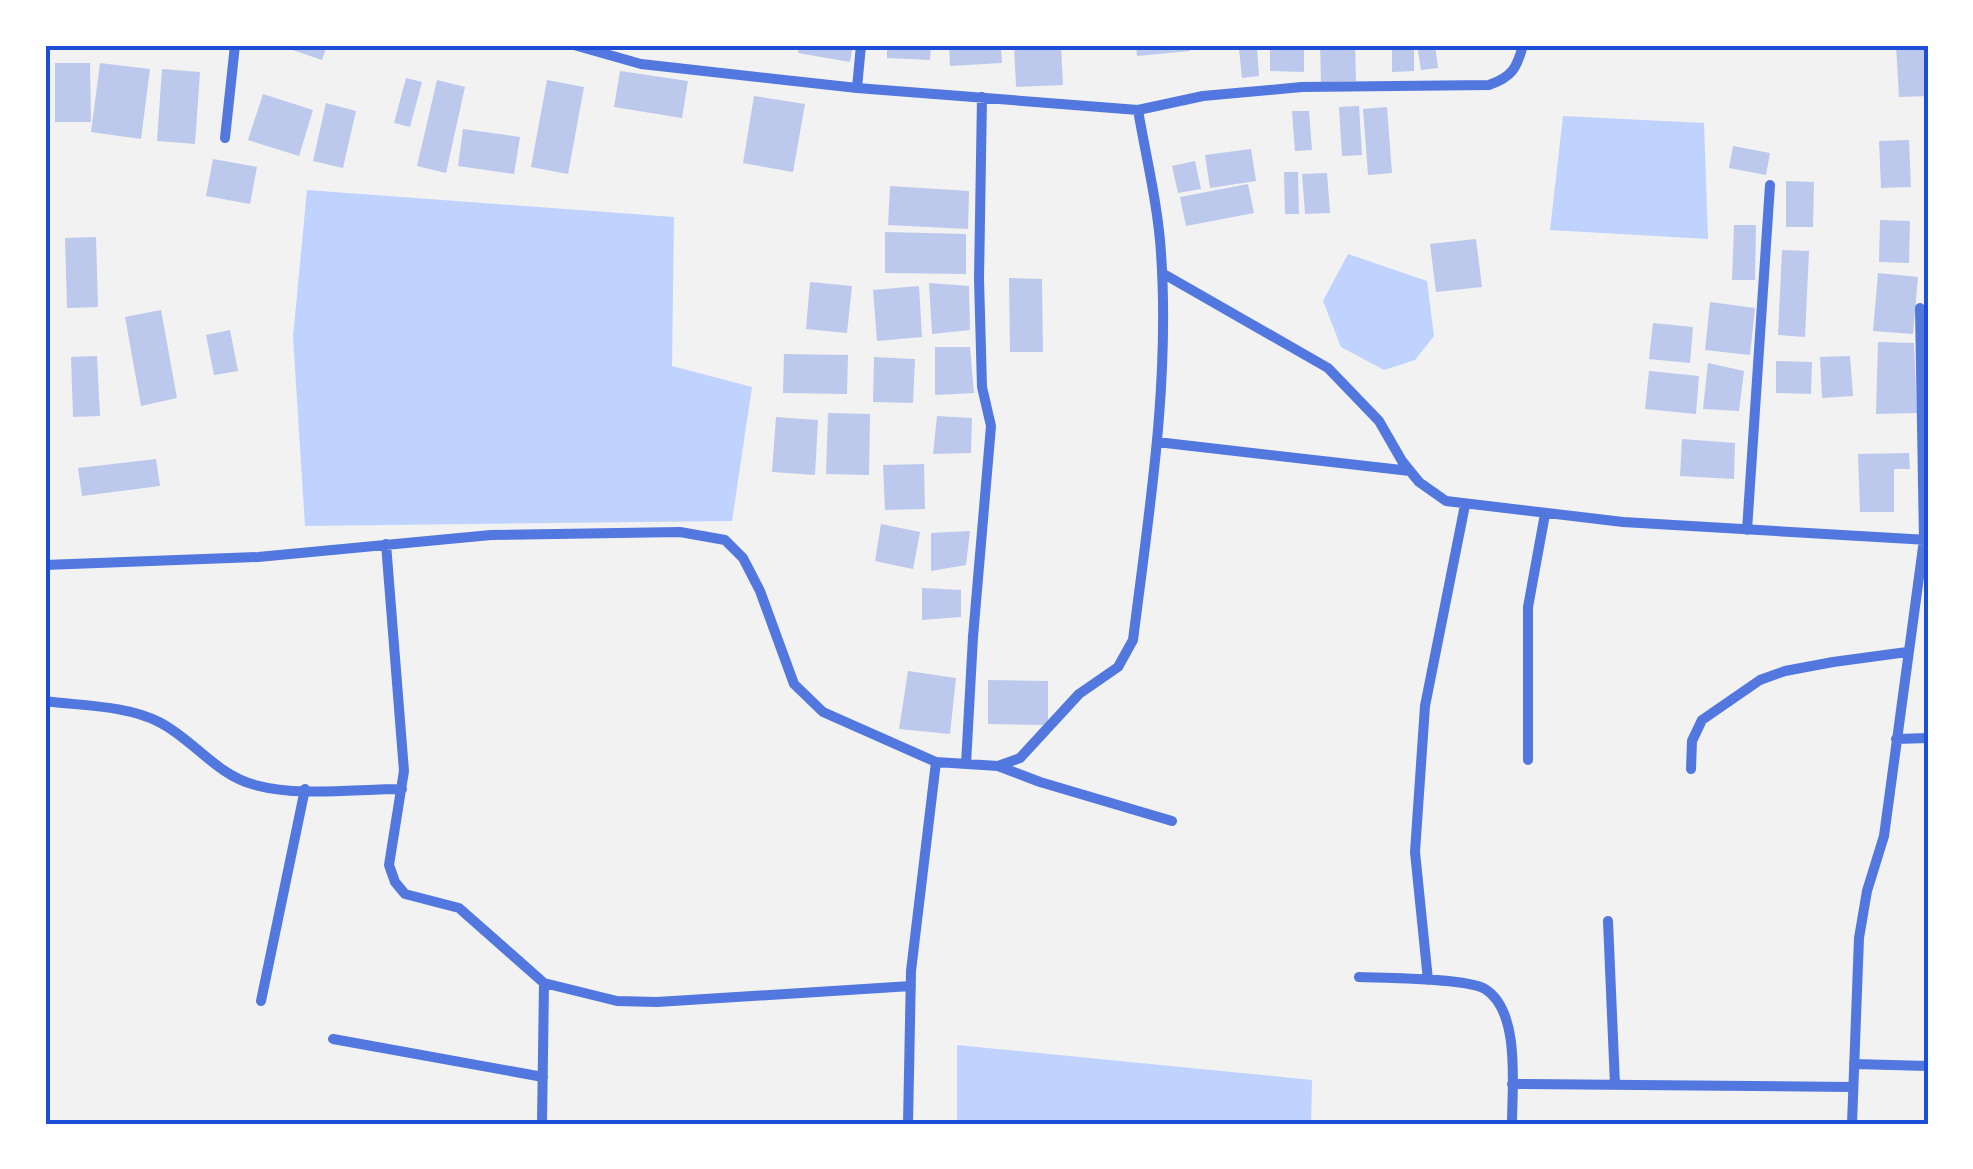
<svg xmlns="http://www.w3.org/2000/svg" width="1973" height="1169" font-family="'Space Grotesk',sans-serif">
	<rect width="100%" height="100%" fill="#f2f2f2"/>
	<path fill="#bfd3fe" d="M1563,116L1704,123L1708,239L1550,230Z
		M307,190L674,217L672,366L752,387L732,521L305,526L293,337Z
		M1348,254L1427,281L1434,336L1415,360L1384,370L1341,347L1323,301Z
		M957,1045L1312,1080L1311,1124H957Z"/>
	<path fill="#bdc9ec" d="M278,45H327L322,60Z
		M799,45H853L850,62L798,53Z
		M887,45H931L930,60L887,58Z
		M949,45H1001L1002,63L950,66Z
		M1014,45H1061L1063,85L1016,87Z
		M1136,45H1189L1190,51L1137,56Z
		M1270,45H1304V72L1270,71Z
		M1320,45H1355L1356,81L1321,82Z
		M1392,45H1414V71L1392,72Z
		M1417,45H1435L1438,68L1421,70Z
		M1896,45H1928V96L1899,97Z
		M1257,47L1259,76L1242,78L1239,49Z
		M55,63H90L91,122H55Z
		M100,63L150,69L141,139L91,132Z
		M162,69L200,72L195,144L157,141Z
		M620,71L688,81L682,118L614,107Z
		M406,78L422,82L410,127L394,123Z
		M437,80L465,87L446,173L417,166Z
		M547,80L584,87L568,174L531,167Z
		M263,94L313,110L299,156L248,140Z
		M754,96L805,104L793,172L743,163Z
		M326,103L356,111L343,168L313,161Z
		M1359,106L1362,155L1342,156L1339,107Z
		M1387,107L1392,173L1368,175L1363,109Z
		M1292,111H1309L1312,150L1295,151Z
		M463,129L520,137L514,174L458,166Z
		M1909,140L1911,187L1881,188L1879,141Z
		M1733,146L1770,153L1766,175L1729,168Z
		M1251,149L1256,181L1210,188L1205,155Z
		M213,159L257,167L250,204L206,196Z
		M1195,161L1201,189L1178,193L1172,166Z
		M1284,172H1298L1299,214H1285Z
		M1327,173L1330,213L1305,214L1302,174Z
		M1786,181L1814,182L1813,227H1786Z
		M1248,184L1254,213L1186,226L1180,197Z
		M890,186L969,191L968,229L888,225Z
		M1880,220L1910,221L1909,263L1879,262Z
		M1734,225H1756L1755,280H1732Z
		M885,232L966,234V274L885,273Z
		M96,237L98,307L67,308L65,238Z
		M1476,239L1482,287L1436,292L1430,244Z
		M1782,250L1809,251L1805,337L1778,335Z
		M1878,273L1918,277L1913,334L1873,331Z
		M1009,278L1042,279L1043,352H1010Z
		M810,282L852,286L847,333L806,329Z
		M929,283L969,286L970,330L932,334Z
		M919,286L922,337L877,341L873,290Z
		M1710,302L1755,308L1750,355L1705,350Z
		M161,310L177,398L141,406L125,317Z
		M1653,323L1693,327L1690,363L1649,359Z
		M230,330L238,371L214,375L206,335Z
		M1878,342L1914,343L1917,413L1876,414Z
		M935,347H970L974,393L935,395Z
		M784,354L848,355L847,394L783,393Z
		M97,356L100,416L73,417L71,357Z
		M1850,356L1853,396L1822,398L1820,357Z
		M874,357L915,359L913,403L873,402Z
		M1776,361L1812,362L1811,394L1776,393Z
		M1708,363L1744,371L1739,411L1703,409Z
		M1649,371L1699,376L1696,414L1645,409Z
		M828,413L870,414L869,475L826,474Z
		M937,416L972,418L971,453L933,454Z
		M776,417L818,420L815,475L772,472Z
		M1682,439L1735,443L1734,479L1680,476Z
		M1909,453L1910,469H1894V512H1860L1858,454Z
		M156,459L160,486L82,496L78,468Z
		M924,464L925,509L885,510L883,465Z
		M881,524L920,532L913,569L875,561Z
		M970,531L966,565L931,571V533Z
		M922,588L961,590V617L922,620Z
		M908,671L956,678L950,734L899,729Z
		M988,680L1048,681V725L988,724Z"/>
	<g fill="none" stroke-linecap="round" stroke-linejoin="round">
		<path stroke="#5277de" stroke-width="10" d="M574,45L641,64L857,88L1138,110L1203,96L1302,87L1489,85C1512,77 1517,68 1523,45
			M857,88L861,45
			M225,138L235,45
			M1162,273L1328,368L1379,421L1402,461L1419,482L1446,501L1623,522L1928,540
			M1157,442L1410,471
			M1747,530L1770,185
			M386,544L404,771L389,865L395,882L405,894L459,908L544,983L617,1001L657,1002L911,986
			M45,565L258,557L491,535L680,532L725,540L743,558L760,591L794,684L823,712L936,762
			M45,701C81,706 126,705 159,722C193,739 216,775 255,785C301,797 355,789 402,789
			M1896,739L1928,738
			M1528,760V607L1545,514
			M966,764L973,637L991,426L982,387L979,279L982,97
			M998,766L1040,782L1172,821
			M1691,769L1692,741L1702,720L1760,680L1785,671L1833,662L1907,652
			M1608,921L1615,1085
			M1359,977C1384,978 1467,978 1485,989C1521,1011 1512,1088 1512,1124
			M1428,980L1415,852L1425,706L1465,505
			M261,1001L305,789
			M333,1039L543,1077
			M1854,1064L1928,1066
			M1512,1084L1851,1087
			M542,1124L544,983
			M908,1124L911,971L936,762L998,766L1020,758L1079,694L1118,667L1133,640C1149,512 1170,383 1161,253C1158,205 1146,157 1138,110
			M1852,1124L1859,938L1867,891L1884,836L1924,540L1920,308"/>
	</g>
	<rect width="1973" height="1169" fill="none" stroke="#ffffff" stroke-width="95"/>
	<rect x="48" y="48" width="1878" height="1074" fill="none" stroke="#1d4ed8" stroke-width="4"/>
</svg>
